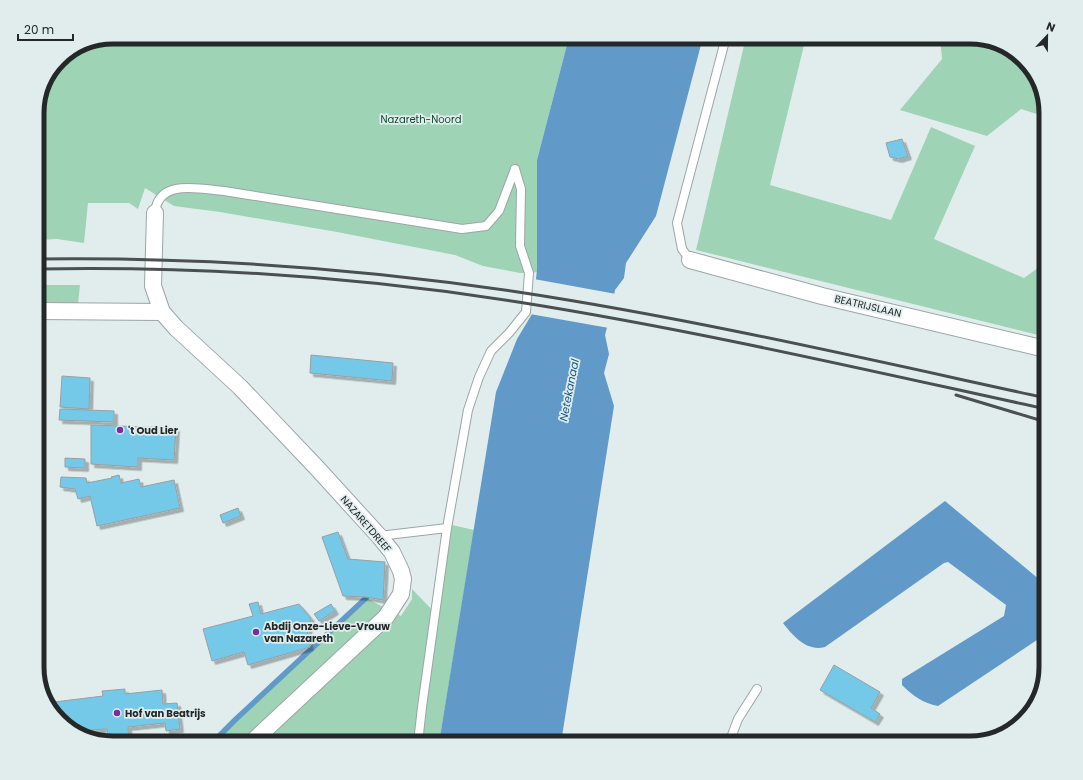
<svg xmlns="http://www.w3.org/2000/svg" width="1083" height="780" font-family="Poppins,sans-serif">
	<defs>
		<filter id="shadow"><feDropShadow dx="3.5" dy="3.5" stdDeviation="0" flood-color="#0004"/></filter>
	</defs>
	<rect width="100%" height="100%" fill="#e1eded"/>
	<path fill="#9ed3b5" d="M113,37H569L537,160L542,272L520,273L483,266L455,255L337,232L220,212L174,206L145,188L138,209L129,203H88L84,243L57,239L37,240V108L45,80L63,56Z
		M746,37H806L770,185L891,220L931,127L975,146L934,239L1024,278L1046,262V337L696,250Z
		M940,37H970L1016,53L1038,79L1046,117L1021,109L987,136L900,110L942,59Z
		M37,285H80L78,304H37Z
		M452,525L474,530L439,743H212L236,719L366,598L401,616L412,599V589L438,616Z"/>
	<path fill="#619ac9" d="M569,37H703L656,216L626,263L624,278L615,290L611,313L605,335L609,354L604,373L614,406L561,743H439L496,392L517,339L532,314L537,270V160Z
		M945,501L1046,585V634L938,706C923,703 913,696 902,685V679L1004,616L1006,605L948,562L944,563L825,647C807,652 793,636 783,623Z"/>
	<path fill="#e1eded" d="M534,279L616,294L613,313L609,328L530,314Z"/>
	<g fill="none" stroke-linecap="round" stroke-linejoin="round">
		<path stroke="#619ac9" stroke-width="5.5" d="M212,743L236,719L366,598"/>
	</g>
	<path fill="#75c9e8" stroke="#96a0a3" filter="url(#shadow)" d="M902,139L908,156L899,159L890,157L886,143Z
		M311,355L393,363L392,381L310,373Z
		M62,376L90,378L89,409L60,407Z
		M60,409L114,411V422L59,420Z
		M91,425L176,428L174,460L138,458V467L91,464Z
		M65,458L85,459V468L65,467Z
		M119,475L121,483L139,479L141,487L174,480L180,508L97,526L90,496L78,499L75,489L60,487L61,477L86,478L87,483L112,478L111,477Z
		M238,508L241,516L223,523L220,515Z
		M338,532L348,559L385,562L383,600L366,597L343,596L322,537Z
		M258,602L261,614L299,604L311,618L307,636L310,647L248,665L244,652L212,661L203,629L253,616L249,604Z
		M331,604L335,611L319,621L314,614Z
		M834,665L880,692L871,708L880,714L875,722L820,690Z
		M125,689V694L162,690L163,704L177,703L180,729L166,731L165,723L128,727L129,743H113L108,741L107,729L92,730L93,736L67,727L46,703L103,696L102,691Z"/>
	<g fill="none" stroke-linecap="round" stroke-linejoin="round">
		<g stroke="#9ba6a6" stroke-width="10">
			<path id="service" d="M155,213C158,178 200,189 224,191L462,229L486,226L499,211L515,169
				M690,260L682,249L677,223L726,37
				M379,536L447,528
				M418,743L422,707L447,528L468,410L479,377L491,351L509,333L526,312L529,273L520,246L521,189L515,169
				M729,743L738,719L757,689"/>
		</g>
		<g stroke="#9ba6a6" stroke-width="18">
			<path id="minor" d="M155,213L153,286L162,312L176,328L240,387L317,468L379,536L392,552L401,571L403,579L401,594L386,617L251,743
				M690,260L822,296L1037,347H1046
				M37,311L162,312"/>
		</g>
		<use href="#service" stroke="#fff" stroke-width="8"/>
		<use href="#minor" stroke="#fff" stroke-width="16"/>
		<path stroke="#4a4f4f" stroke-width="3" d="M37,259C198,257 359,268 518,292C695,319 871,360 1046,398
			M37,269C197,266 360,277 518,302C695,330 871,371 1046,409
			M956,395L1046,422"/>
	</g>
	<g fill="#762fa3" stroke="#e1eded" stroke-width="1.5">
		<circle cx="120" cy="430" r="4"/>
		<circle cx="256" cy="632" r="4"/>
		<circle cx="117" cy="713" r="4"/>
	</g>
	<g text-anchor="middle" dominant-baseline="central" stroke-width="3.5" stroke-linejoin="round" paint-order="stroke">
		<g font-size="10" fill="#0f4930" stroke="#e1eded">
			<text x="421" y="119">Nazareth-Noord</text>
		</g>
		<g font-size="10" fill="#242828" stroke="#e1eded">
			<text transform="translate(868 306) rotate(13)">BEATRIJSLAAN</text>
			<text transform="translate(366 524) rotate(49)">NAZARETDREEF</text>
		</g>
		<g font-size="10" font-weight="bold" fill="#242828" stroke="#e1eded" text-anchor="start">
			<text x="128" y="430">'t Oud Lier</text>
			<text x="264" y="626">Abdij Onze-Lieve-Vrouw<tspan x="264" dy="12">van Nazareth</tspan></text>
			<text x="125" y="713">Hof van Beatrijs</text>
		</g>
		<g font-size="11" font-style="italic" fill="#165684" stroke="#e1eded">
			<text transform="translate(569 390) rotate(-79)">Netekanaal</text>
		</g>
	</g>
	<path d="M0 0H1083V780H0ZM113 44H970A69 69 0 0 1 1039 113V667A69 69 0 0 1 970 736H113A69 69 0 0 1 44 667V113A69 69 0 0 1 113 44Z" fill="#e1eded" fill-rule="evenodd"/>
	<path fill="none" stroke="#242828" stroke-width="5" d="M113 44H970A69 69 0 0 1 1039 113V667A69 69 0 0 1 970 736H113A69 69 0 0 1 44 667V113A69 69 0 0 1 113 44Z"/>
	<g transform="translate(1047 36) rotate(22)" stroke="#e1eded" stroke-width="3" paint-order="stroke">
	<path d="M0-3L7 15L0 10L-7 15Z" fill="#242828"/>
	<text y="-6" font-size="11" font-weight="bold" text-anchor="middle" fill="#242828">N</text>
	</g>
	<path d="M18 34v6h55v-6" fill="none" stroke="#242828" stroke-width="2"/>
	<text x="24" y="34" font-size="12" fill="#242828" stroke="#e1eded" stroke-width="3" paint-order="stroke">20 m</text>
</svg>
